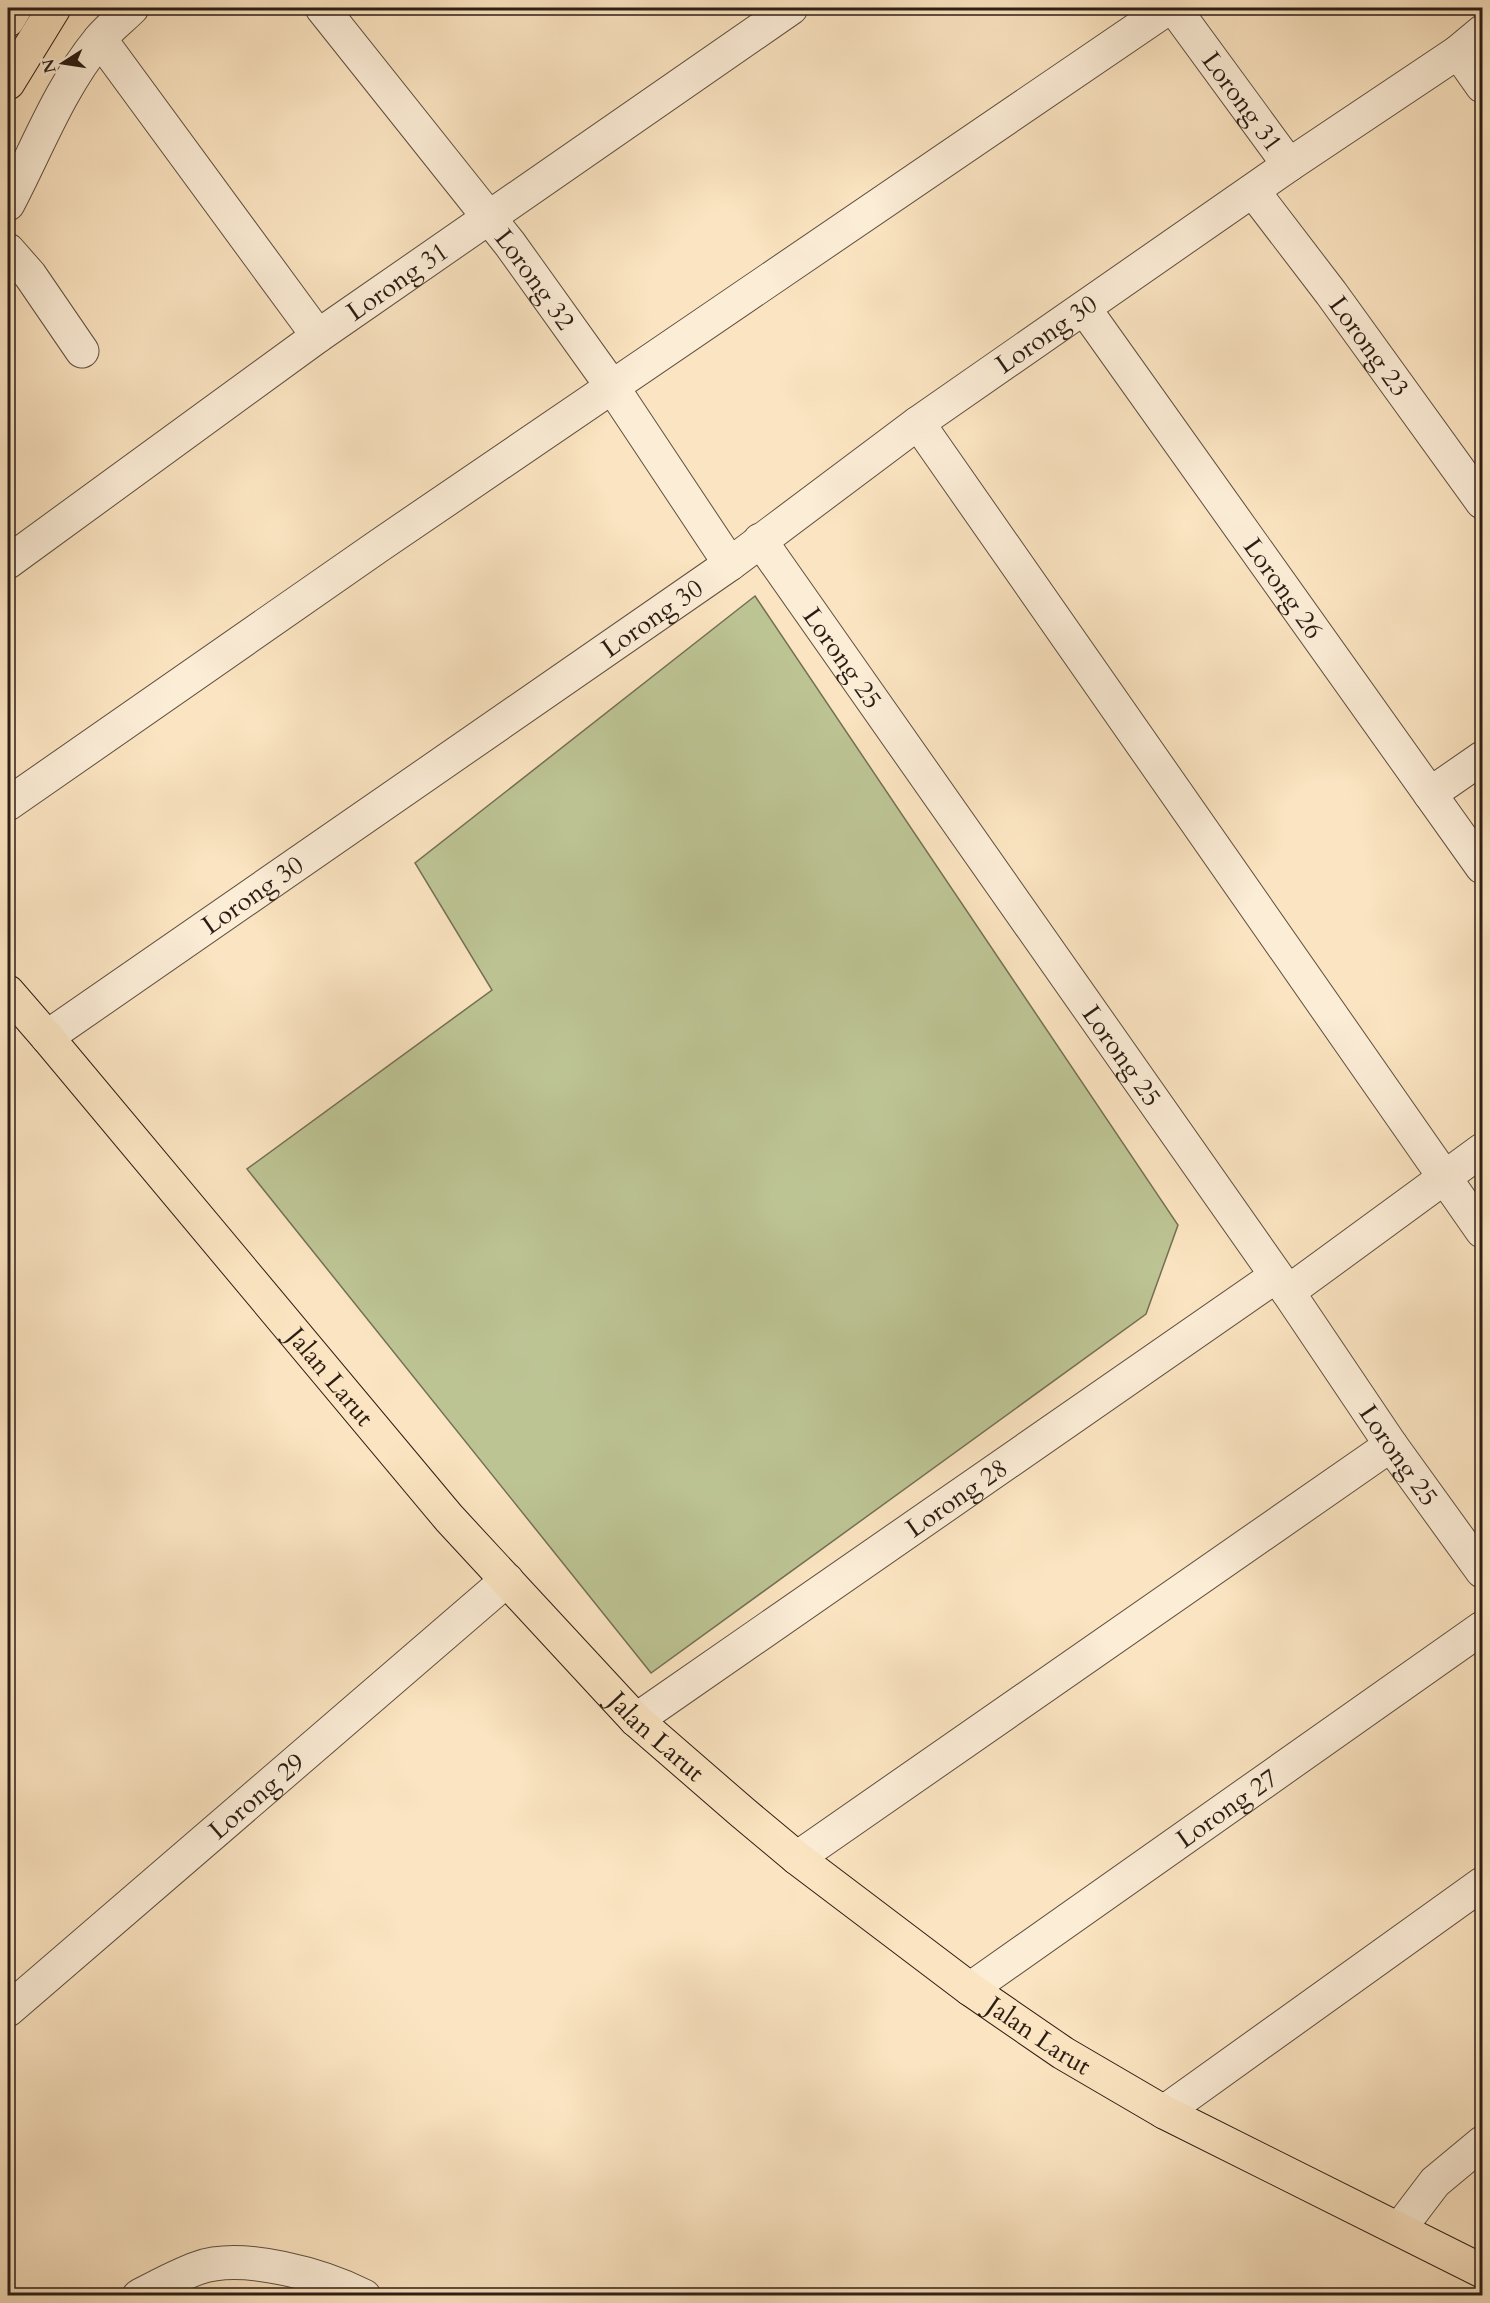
<svg xmlns="http://www.w3.org/2000/svg" width="1490" height="2303" font-family="Cardo,serif">
	<rect width="100%" height="100%" fill="#fbe4c1"/>
	<filter id="stains"><feTurbulence type="fractalNoise" baseFrequency=".00333" numOctaves="4"/><feColorMatrix values="0 0 0 0 .2 0 0 0 0 .09 0 0 0 0 .02 0 0 0 .5 -.17"/></filter>
	<radialGradient id="worn" r=".72"><stop offset=".6" stop-color="#630" stop-opacity="0"/><stop offset="1" stop-color="#630" stop-opacity=".3"/></radialGradient>
	<path fill="#bdc494" stroke="#747054" stroke-width="1.5" d="M755,596L1178,1225L1146,1314L651,1673L247,1169L492,990L415,863Z"/>
	<g fill="none" stroke-linecap="round" stroke-linejoin="round">
		<g stroke="#5f4f3f" stroke-width="35">
			<g id="minor">
				<path id="s1" d="M322,8L510,244L613,388L730,564"/>
				<path id="s2" d="M1174,8L1289,165"/>
				<path d="M100,39L318,336"/>
				<path d="M1458,52L1482,86"/>
				<path id="s3" d="M1253,191L1331,293L1482,502"/>
				<path d="M8,204C37,149 59,89 99,40C109,28 122,18 132,8"/>
				<path d="M8,250L30,275L82,351"/>
				<path id="s4" d="M1084,308L1482,867"/>
				<path d="M918,423L1482,1231"/>
				<path id="s5" d="M760,540L1288,1292L1391,1445L1482,1571"/>
				<path id="s6" d="M8,562L318,336L791,8"/>
				<path d="M1430,794L1482,758"/>
				<path d="M8,804L380,545L1168,8"/>
				<path id="s7" d="M47,1037L730,564L918,423L1289,165L1458,52L1482,32"/>
				<path d="M1288,1292L1482,1150"/>
				<path id="s8" d="M636,1720L1276,1276"/>
				<path d="M797,1858L1391,1445"/>
				<path id="s9" d="M970,1989L1482,1628"/>
				<path id="s10" d="M8,2010L507,1580"/>
				<path d="M1164,2112L1482,1884"/>
				<path d="M1400,2228L1435,2182L1482,2143"/>
				<path d="M139,2296C158,2286 178,2275 198,2268C242,2252 323,2275 364,2296"/>
			</g>
		</g>
		<g stroke="#2b1d14" stroke-width="35">
			<g id="major">
				<path d="M8,20L15,8"/>
				<path d="M8,83L54,8"/>
				<path id="s11" d="M8,992L47,1037L449,1518L636,1720L742,1812L797,1858L970,1989L1063,2053L1164,2112L1482,2271"/>
			</g>
		</g>
		<use href="#minor" stroke="#fcedd7" stroke-width="33"/>
		<use href="#major" stroke="#fbe4c1" stroke-width="33"/>
	</g>
	<g text-anchor="middle" dominant-baseline="central" stroke-width="5" stroke-linejoin="round" paint-order="stroke">
		<g font-size="26" fill="#2b1d14" stroke="#fcedd7">
			<text stroke="none"><textPath href="#s2" startOffset="116">Lorong 31</textPath></text>
			<text stroke="none"><textPath href="#s1" startOffset="345">Lorong 32</textPath></text>
			<text stroke="none"><textPath href="#s6" startOffset="480">Lorong 31</textPath></text>
			<text stroke="none"><textPath href="#s7" startOffset="1222">Lorong 30</textPath></text>
			<text stroke="none"><textPath href="#s3" startOffset="194">Lorong 23</textPath></text>
			<text stroke="none"><textPath href="#s4" startOffset="344">Lorong 26</textPath></text>
			<text stroke="none"><textPath href="#s7" startOffset="736">Lorong 30</textPath></text>
			<text stroke="none"><textPath href="#s5" startOffset="144">Lorong 25</textPath></text>
			<text stroke="none"><textPath href="#s7" startOffset="250">Lorong 30</textPath></text>
			<text stroke="none"><textPath href="#s5" startOffset="630">Lorong 25</textPath></text>
			<text stroke="none"><textPath href="#s11" startOffset="502">Jalan Larut</textPath></text>
			<text stroke="none"><textPath href="#s5" startOffset="1116">Lorong 25</textPath></text>
			<text stroke="none"><textPath href="#s8" startOffset="390">Lorong 28</textPath></text>
			<text stroke="none"><textPath href="#s11" startOffset="988">Jalan Larut</textPath></text>
			<text stroke="none"><textPath href="#s10" startOffset="328">Lorong 29</textPath></text>
			<text stroke="none"><textPath href="#s9" startOffset="314">Lorong 27</textPath></text>
			<text stroke="none"><textPath href="#s11" startOffset="1474">Jalan Larut</textPath></text>
		</g>
	</g>
	<rect width="1490" height="2303" fill="none" stroke="#fbe4c1" stroke-width="30"/>
	<rect x="9" y="9" width="1472" height="2285" fill="none" stroke="#2b1d14" stroke-width="3"/>
	<rect x="15" y="15" width="1460" height="2273" fill="none" stroke="#2b1d14" stroke-width="1.5"/>
	<g transform="translate(63 63) rotate(258)" stroke="#fcedd7" stroke-width="4.5" paint-order="stroke">
	<path d="M0-4.5L10 22L0 15L-10 22Z" fill="#2b1d14"/>
	<text y="-9" font-size="16" font-weight="bold" text-anchor="middle" fill="#2b1d14">N</text>
	</g>
	<rect width="100%" height="100%" filter="url(#stains)"/>
	<rect width="100%" height="100%" fill="url(#worn)"/>
</svg>
